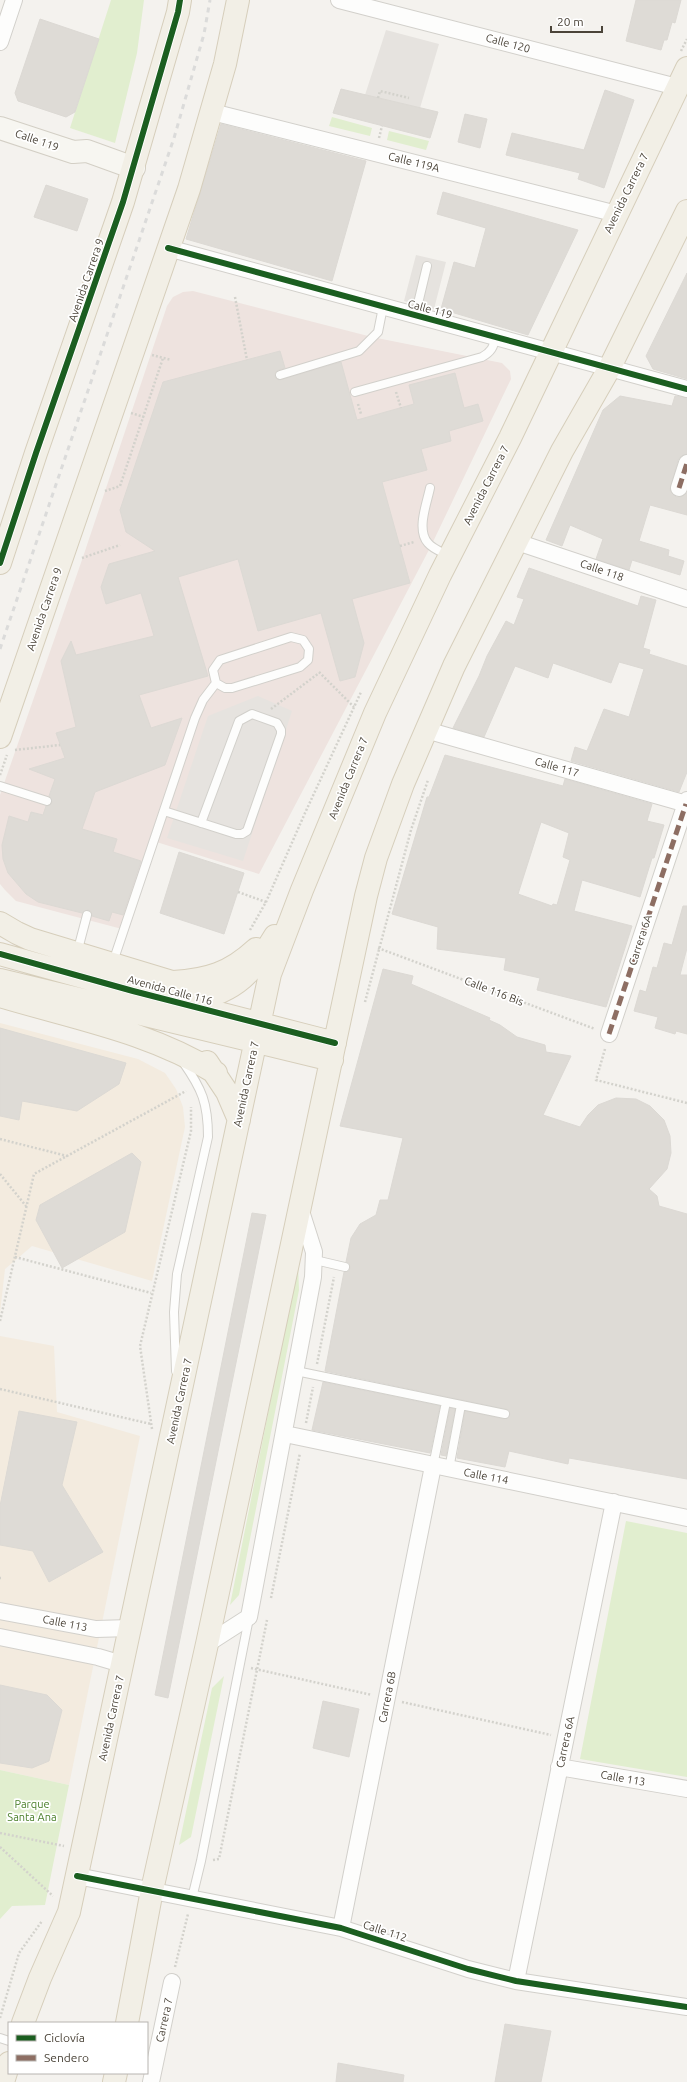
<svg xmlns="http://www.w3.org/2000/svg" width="687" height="2082" font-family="Ubuntu,sans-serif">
	<rect width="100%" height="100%" fill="#f4f2ee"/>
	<path fill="#f3ebdf" d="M0,1023L138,1059L165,1073L176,1089L183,1107L185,1127L152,1281L32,1246L5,1269L0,1313Z
		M0,1336L54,1346L57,1412L140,1436L69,1785L0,1770Z"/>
	<path fill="#eee3df" d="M193,291L372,337L502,363L510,371L511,379L431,546L259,874L150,840L122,929L16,901L5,890L0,884V795L83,557L167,306L173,297L183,292Z"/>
	<path fill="#e1eecf" d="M111,0H144L137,53L115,143L70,128Z
		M332,117L372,128L370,136L329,126Z
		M389,131L429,141L426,150L387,140Z
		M298,1263L299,1290L239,1595L230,1605Z
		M626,1521L687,1533V1777L580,1759Z
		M224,1676L191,1837L179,1845L212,1688Z
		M0,1770L69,1785L45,1905L12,1906L0,1919Z"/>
	<path fill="#e6e3df" d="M386,30L439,44L420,108L365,95Z
		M416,255L446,262L434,309L404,301Z
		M258,696L292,711L243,861L167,838L208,716Z"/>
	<path fill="#dedbd6" stroke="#dcd9d4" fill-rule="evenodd" d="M636,0H681L675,23L672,22L667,40H664L661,50L626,41Z
		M40,19L99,39L75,112L66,117L18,101L15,93Z
		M341,89L438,112L430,138L333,113Z
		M605,90L634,100L604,188L578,179L580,173L506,155L512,133L584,150Z
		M465,114L487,119L480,148L458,142Z
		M221,124L366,161L332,281L186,239Z
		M46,185L88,199L77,231L34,217Z
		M443,192L578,230L528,335L441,309L454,262L475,268L486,228L437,214Z
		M687,273V379L653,369L646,356Z
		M280,351L285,368L278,370L275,373V377L279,380L341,362L357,420L414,404L409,385L455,373L464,408L478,404L483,421L449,431L451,441L421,449L427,470L382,482L410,583L352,599L364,643L355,677L340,681L321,613L258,631L238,559L178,577L208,676L139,695L151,728L182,718L165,765L95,792L82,829L117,839L113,852L141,861L123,915L112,912L109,921L92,916L91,911L88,910L82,913L38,902L26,894L8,873L3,859L2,845L9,816L28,822L31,812L43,815L46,806L50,805L52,802L49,796L55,779L29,769L65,758L56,733L76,727L61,661L71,641L76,655L154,636L141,593L106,604L101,587L109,564L155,551L126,532L120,510L163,382Z
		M620,396L672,406L675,396L687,398V454L681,456L678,460L670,490L676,497H681L687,493V515L650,505L639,541L669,550L668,556L684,561L680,575L632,560L629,570L596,559L603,539L570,525L562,546L546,540L603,410Z
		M529,568L638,606L641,596L656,600L643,648L650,650L649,654L687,666V772L679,792L571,761L575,747L587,751L604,709L629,717L644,669L619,662L611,683L553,663L548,678L515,666L484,737L453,728L479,676L487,656L506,621L514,625L524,599L517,597Z
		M445,755L563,786L565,779L652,804L647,821L664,825L654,858H652L640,897L582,880L574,911L632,926L606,1007L537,990L540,978L504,970L506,958L437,949L438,927L392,914L427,797H429ZM541,822L569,833L563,857L570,860L557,905L553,904L552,906L518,894Z
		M179,852L244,873L224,934L160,913Z
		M683,906H687V948L680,975H687V1034L676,1031L675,1034L655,1028L658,1017L634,1011L640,990L646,992L653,967L657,968L664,943L672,945Z
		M383,969L413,976L411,984L490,1018L489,1020L500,1025L517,1037L545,1045L546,1052L571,1056L543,1115L580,1127L588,1115L598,1105L616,1098L636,1099L650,1106L664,1120L670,1136L671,1153L667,1169L649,1189L657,1196L659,1206L687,1214V1479L569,1458L568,1464L509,1451L505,1467L457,1458L465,1411L504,1419L510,1415L509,1410L325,1371L344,1272L349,1271L350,1268L349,1263L346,1262L351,1238L360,1224L376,1215L380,1200H388L403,1138L340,1126Z
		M0,1028L126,1063L119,1084L77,1111L22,1101L19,1120L0,1116Z
		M132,1153L141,1162L125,1232L62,1268L36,1220L40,1205Z
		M252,1213L266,1215L168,1698L155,1695Z
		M323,1382L440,1406L430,1453L312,1430Z
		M450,1408L455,1409L446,1456L441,1455Z
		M19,1411L77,1422L62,1485L103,1552L49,1582L33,1551L0,1545V1506Z
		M0,1685L47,1695L62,1710L49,1761L32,1768L0,1763Z
		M323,1701L359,1709L349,1757L313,1748Z
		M505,2024L551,2031L541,2082H495Z
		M338,2063L404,2075L403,2082H336Z"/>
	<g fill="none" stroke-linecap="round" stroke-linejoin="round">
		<g stroke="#d2d0cb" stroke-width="10">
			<path id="lane" d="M415,316L427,266
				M280,375L359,351L378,332L383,307
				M355,392L482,357C491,352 494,347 495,337
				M430,488C427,503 416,530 428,543C433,549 442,552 449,556
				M291,637L303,640L309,649L308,660L300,667L232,688H225L216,683L213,670L220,660Z
				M0,786L47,801
				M164,811L236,834H242L247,831L281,734V730L277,723L252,714L239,721L201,823
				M77,953L87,915
				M113,962L195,718L203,700L216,683
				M315,1260L345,1267
				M176,1371L174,1312L177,1274L208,1137C208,1103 202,1089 183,1062
				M296,1371L505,1414
				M433,1466L446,1402
				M449,1469L461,1405
				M192,1898L201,1861L249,1618
				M0,2038L9,2041"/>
		</g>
		<g stroke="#d2d0cb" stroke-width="18">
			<path id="street" d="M339,0L677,87
				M0,42L14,0
				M212,112L617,214
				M168,248L687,389
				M679,488L687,463
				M517,542L687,599
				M426,730L687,804
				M609,1034L687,800
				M285,1434L687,1518
				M0,1611L96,1629L130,1628
				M0,1637L98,1657L115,1662L122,1667
				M207,1644L249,1617L313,1277L314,1252L300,1208
				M559,1767L687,1789
				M77,1876L341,1928L468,1969L516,1981L687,2007
				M341,1928L433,1466
				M516,1981L614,1502
				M151,2082L172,1982"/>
		</g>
		<g stroke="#d3cfc5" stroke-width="24">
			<path id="secondary" d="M0,128L73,152L87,151L134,168"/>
		</g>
		<g stroke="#d6cebb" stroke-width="24">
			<path id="primary" d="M0,563L36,453L123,202L178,12L180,0
				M0,737L189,189L225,64L238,0
				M0,923L17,933L30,939L172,982L211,1001
				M0,954L133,991L335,1043
				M0,980L332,1060
				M173,982C208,980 230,973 256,949
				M0,996C73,1018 151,1032 216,1073
				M194,1000C236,992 254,971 275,936
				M207,1062L227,1092L239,1120
				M23,2023L40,1978L69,1912L270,974L302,890L375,713L440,575L510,438L687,68
				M127,2023L152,1890L207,1644L366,896L376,858L403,784L454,666L562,451L609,369L687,211
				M3,2082L9,2063
				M114,2082L116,2073"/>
		</g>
		<path stroke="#d3d2cc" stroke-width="2.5" stroke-dasharray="2 2" stroke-linecap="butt" d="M681,51L687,39
			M378,98L380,91L409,98
			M379,138L382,126
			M235,297L247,360
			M152,355L171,360
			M396,392L401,408
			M358,404L361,414
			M131,413L144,417
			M105,491L120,486L163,358
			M400,546L414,542
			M82,558L120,545
			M319,672L354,707
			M271,709L319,673
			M15,750L60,745
			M0,775L7,755
			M238,892L266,902
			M250,930L266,902L305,813L361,692
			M378,948L595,1029
			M365,1002L411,830L428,780
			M605,1049L596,1080L687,1103
			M0,1139L67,1156
			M0,1174L26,1206
			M15,1257L151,1293
			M0,1321L34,1174L186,1091
			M317,1364L334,1277
			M0,1389L151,1424
			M306,1423L313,1387
			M152,1429L140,1346L191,1131V1107
			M0,1578H1
			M271,1598L300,1453
			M251,1668L372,1695
			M402,1702L551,1735
			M0,1833L64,1846
			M0,1847L53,1896
			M213,1860L219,1859L267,1620
			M175,1967L188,1914
			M0,2018L19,1953L42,1921"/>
		<use href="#lane" stroke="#fdfdfc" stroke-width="8"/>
		<use href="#street" stroke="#fdfdfc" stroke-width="16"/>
		<use href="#secondary" stroke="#f7f6f1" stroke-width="22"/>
		<use href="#primary" stroke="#f2efe6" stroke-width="22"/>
		<path stroke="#dbdbda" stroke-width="3" stroke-dasharray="5 5" stroke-linecap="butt" d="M0,649L174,138L204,34L210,0"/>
		<path stroke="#8d6e63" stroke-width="5" stroke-dasharray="10 5" stroke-linecap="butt" d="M679,488L687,463
			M609,1034L686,804"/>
		<g stroke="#fff" stroke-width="8">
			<path id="cycleway" d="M168,248L687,389
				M0,563L36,453L123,202L178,12L180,0
				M0,954L133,991L335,1043
				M77,1876L341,1928L468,1969L516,1981L687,2007"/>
		</g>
		<use href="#cycleway" stroke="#1b5e20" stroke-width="6"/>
	</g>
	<g text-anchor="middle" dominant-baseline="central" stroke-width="3.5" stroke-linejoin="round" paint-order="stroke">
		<g font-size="11" fill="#4b4439" stroke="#fff">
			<text transform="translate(508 43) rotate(15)">Calle 120</text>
			<text transform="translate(37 140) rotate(19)">Calle 119</text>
			<text transform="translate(414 162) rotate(14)">Calle 119A</text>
			<text transform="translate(626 193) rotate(-64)">Avenida Carrera 7</text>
			<text transform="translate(86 280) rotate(-71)">Avenida Carrera 9</text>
			<text transform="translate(430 309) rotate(15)">Calle 119</text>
			<text transform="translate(486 485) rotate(-63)">Avenida Carrera 7</text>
			<text transform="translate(602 570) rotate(19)">Calle 118</text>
			<text transform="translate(44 609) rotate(-71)">Avenida Carrera 9</text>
			<text transform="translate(557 767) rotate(16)">Calle 117</text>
			<text transform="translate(348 778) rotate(-68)">Avenida Carrera 7</text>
			<text transform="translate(640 940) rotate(-72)">Carrera 6A</text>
			<text transform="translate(170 990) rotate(15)">Avenida Calle 116</text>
			<text transform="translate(494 991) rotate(21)">Calle 116 Bis</text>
			<text transform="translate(246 1084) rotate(-78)">Avenida Carrera 7</text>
			<text transform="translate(179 1401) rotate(-78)">Avenida Carrera 7</text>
			<text transform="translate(486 1476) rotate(11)">Calle 114</text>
			<text transform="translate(65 1623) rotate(11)">Calle 113</text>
			<text transform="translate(387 1697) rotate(-79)">Carrera 6B</text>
			<text transform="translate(111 1718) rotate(-78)">Avenida Carrera 7</text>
			<text transform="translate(565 1742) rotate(-78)">Carrera 6A</text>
			<text transform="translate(623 1778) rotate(10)">Calle 113</text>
			<text transform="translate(385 1931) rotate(18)">Calle 112</text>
			<text transform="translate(164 2020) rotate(-78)">Carrera 7</text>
		</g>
		<g font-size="11" fill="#4a7f2a" stroke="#fff">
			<text x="32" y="1804">Parque<tspan x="32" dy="13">Santa Ana</tspan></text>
		</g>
	</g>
	<rect x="8" y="2022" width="140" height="52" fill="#ffffff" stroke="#b7b4b0"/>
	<rect x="16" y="2035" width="20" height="6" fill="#1b5e20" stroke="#b7b4b0"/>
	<text x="44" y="2042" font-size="12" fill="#4b4439">Ciclovía</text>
	<rect x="16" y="2055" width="20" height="6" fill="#8d6e63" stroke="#b7b4b0"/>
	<text x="44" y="2062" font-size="12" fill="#4b4439">Sendero</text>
	<path d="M551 26v6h51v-6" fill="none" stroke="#4b4439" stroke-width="2"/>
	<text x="557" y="26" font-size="12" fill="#4b4439" stroke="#ffffff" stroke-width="3" paint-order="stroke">20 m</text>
</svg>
